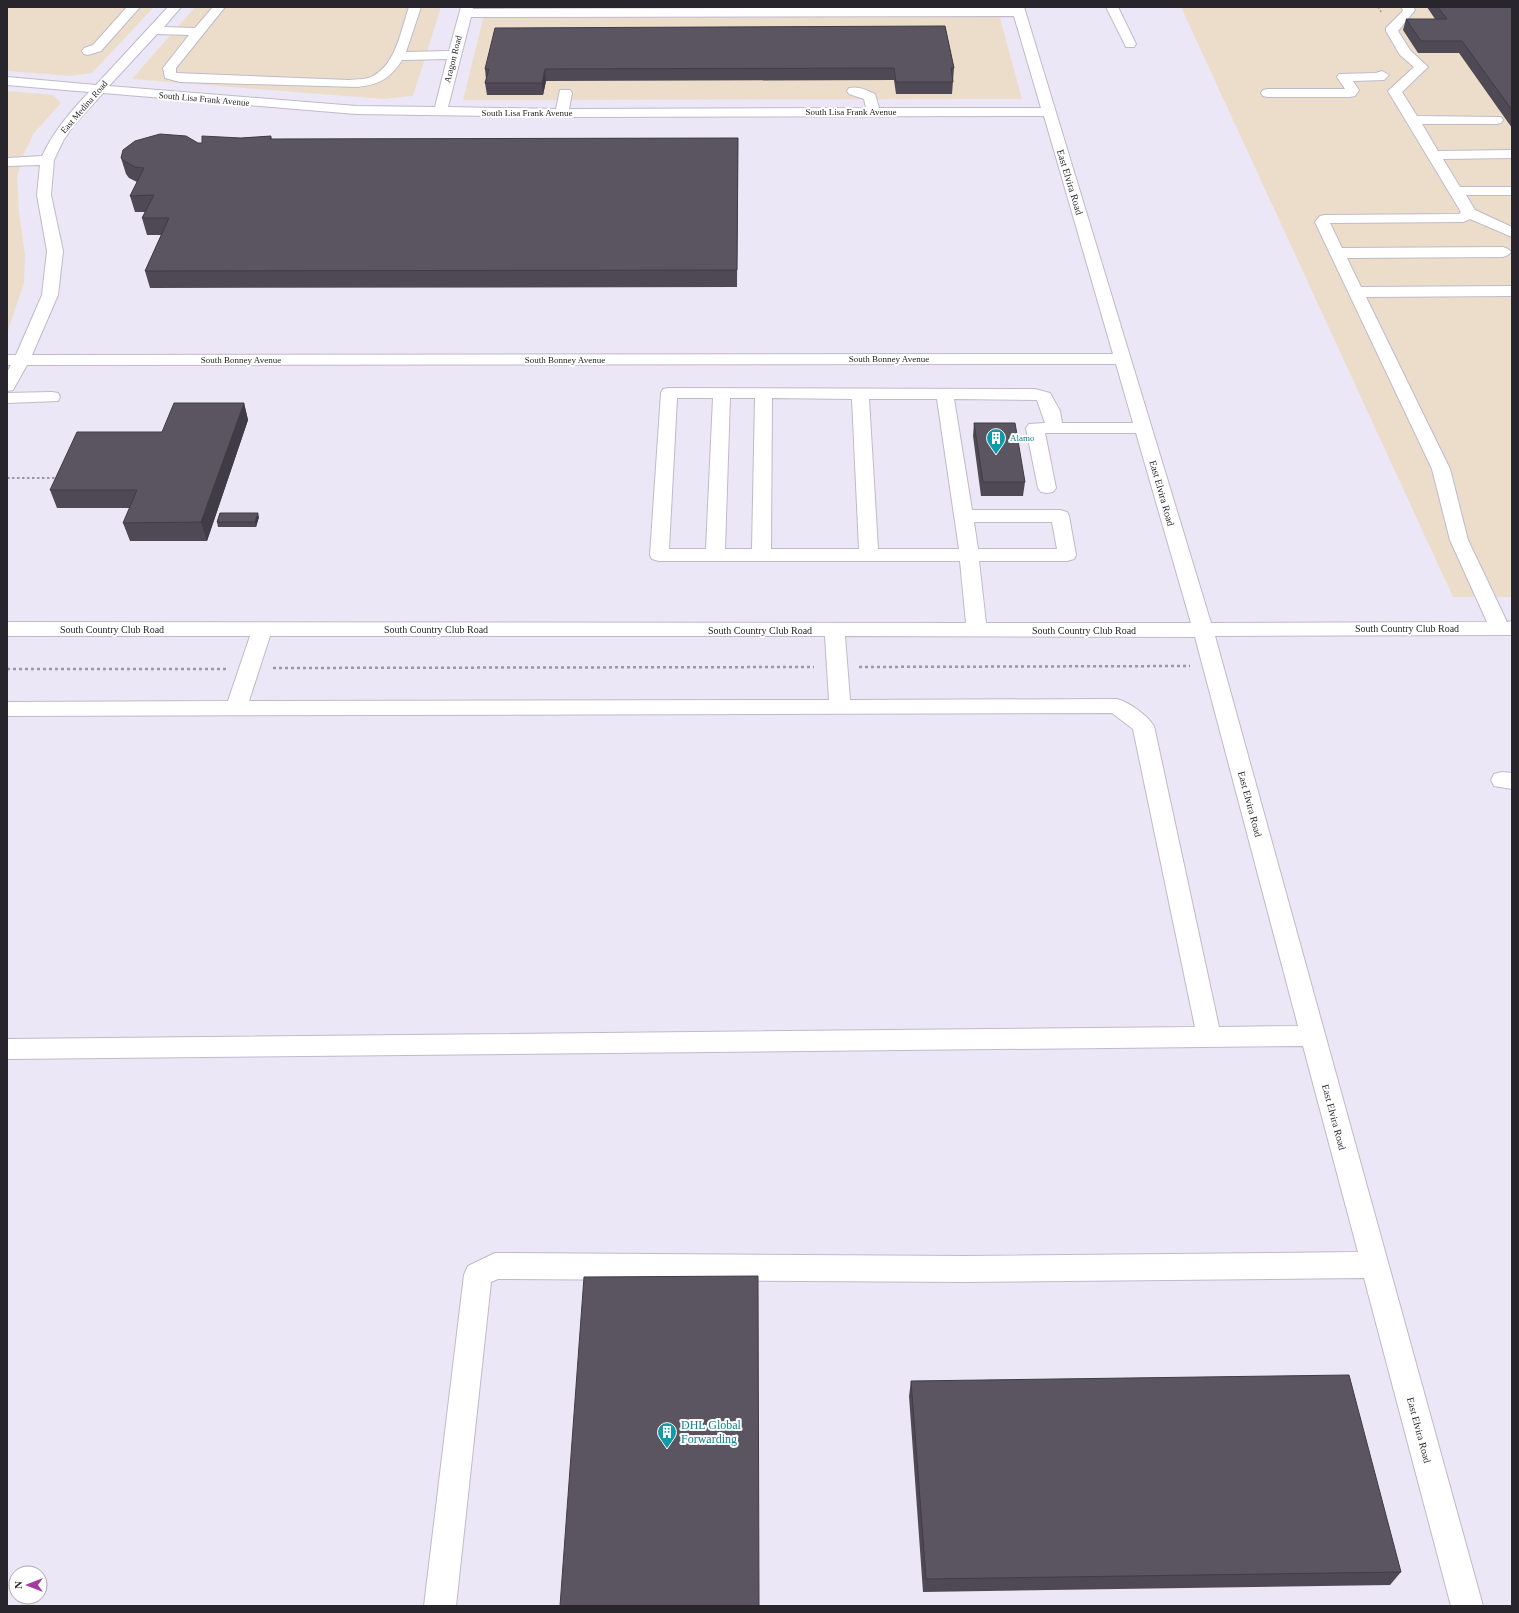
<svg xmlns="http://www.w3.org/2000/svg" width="1519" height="1613" font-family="'Times New Roman',serif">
	<rect width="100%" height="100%" fill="#ebe7f7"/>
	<path fill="#ecddcb" d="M7,7H154L92,73L70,76L7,71Z
		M195,7H441L413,96L383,99L132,79Z
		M486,7H997L1022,99L463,100Z
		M1181,7H1512V597H1453Z
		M7,91L53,95L61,103L34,133L23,156L17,177L19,212L25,255L24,283L7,334Z"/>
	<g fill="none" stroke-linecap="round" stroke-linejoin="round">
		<g stroke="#bfbaca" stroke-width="2">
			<path id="minor" d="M127,7H140L101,51L88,55L84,54L82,51L84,48L93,45Z
				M168,7H181L164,27L195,28L213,7H225L176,68V73L349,80C356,79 366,80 373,76C396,64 401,30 409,7H421L406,52L449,51L461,7H473V9L1024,7L1211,623L1487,622L1450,540L1432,469L1315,222L1320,216L1325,215L1459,214L1461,212L1388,91L1414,67L1400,55L1386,31V28L1402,12L1403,10L1401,7H1413L1415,10L1398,31L1410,50L1428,67L1402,92L1417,116L1501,117L1503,120L1501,123L1496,124H1422L1438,151L1512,150V158L1443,159L1460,187H1512V195H1466L1475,210L1512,227V237L1470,219L1463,222L1330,223L1342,248L1503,247L1508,249L1511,252L1508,255L1503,257L1347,258L1361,287L1512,286V296L1366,297L1450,469L1468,540L1507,622L1512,621V635L1215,636L1483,1606H1451L1364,1278L965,1282L498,1279L491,1282L456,1606H424L464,1275L468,1266L495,1253L965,1256L1358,1252L1303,1046L7,1059V1039L1195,1027L1133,729L1112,713L7,716V702L228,701L250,636H7V622L966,623L960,561H659L652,559L650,555L661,393L663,389L669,388L1035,389L1050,393L1060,411L1062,423H1133L1116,364L27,365L13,390L7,391V372L11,365H7V355H16L42,295L47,251L37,195L40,165L7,166V158L42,156C54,131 70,112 89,92L7,85V77L96,85ZM1014,16L1041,108H879L875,94C866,90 859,86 849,88L847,91L849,94L864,99L866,108L569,109L572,93L570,90H560L556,109L448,107L471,17ZM157,34L189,35L163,68L165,78L180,82L357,87C379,85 391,78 402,60L447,59L435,107L356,106L109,86ZM103,93L356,114L562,117L1044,116L1113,354L32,355L58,295L63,251L51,195L54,160L63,141L73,126ZM677,398H713L706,549H669ZM730,398H755L752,549H725ZM772,398L852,399L859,549H771ZM869,399H937L959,549H878ZM954,399L1037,400L1045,423L1029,424L1026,428L1038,488L1041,492L1047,493L1053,492L1056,488L1045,433H1136L1191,623H986L979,561H1067L1074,559L1076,555L1069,516L1067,512L1060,510H972ZM974,522H1052L1057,549H978ZM270,636H825L829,700L249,701ZM845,636L1195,637L1298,1026L1219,1027L1154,726C1147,715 1129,702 1117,699L850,700Z
				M1106,7H1118L1136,44L1134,47H1126Z
				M1382,71L1389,75L1384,80L1353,81L1359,90L1355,96L1350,97H1268L1263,96L1261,93L1263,90L1268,89H1345L1337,77L1339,74L1376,73Z
				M52,392L58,393L60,397L58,401L7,403V393Z
				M1502,772L1512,773V789L1494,786L1491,780L1494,774Z"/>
		</g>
		<path stroke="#9b97a3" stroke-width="1.5" stroke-dasharray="2 2" stroke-linecap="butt" d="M1378,7L1382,13"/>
		<path stroke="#9b97a3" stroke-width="2" stroke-dasharray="2.5 2.5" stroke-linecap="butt" d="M7,478H58"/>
		<path stroke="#9b97a3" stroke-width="2.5" stroke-dasharray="3 3" stroke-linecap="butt" d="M859,667L1190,666
			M273,668L814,667
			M7,669H226"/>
		<use href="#minor" fill="#fff" fill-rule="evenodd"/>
	</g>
	<path fill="#4e4954" d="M1427,7H1512V128L1459,53H1418L1403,30L1406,19H1435Z
		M945,26L954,68L952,94H896L894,80L546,81L543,95H487L485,83L486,79L485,69Z
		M271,136L272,139L738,138L737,287L150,288L145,271L161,235H147L142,218L145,212H135L130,196L137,182L129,178L126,174L121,158L241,138Z
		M244,403L248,420L207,541H130L123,523L130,508H57L50,490L162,432Z
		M974,423L1025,482L1023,496H981L973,436Z
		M259,517L256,527H218L217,522Z
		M911,1381L1401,1572L1390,1585L923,1592L909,1396Z"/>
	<path fill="#403c45" d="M545,69L546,81L543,95L542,83Z
		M244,403L248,420L207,541L201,522Z
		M258,513L259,517L256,527L255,522Z"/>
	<path fill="#5b5562" stroke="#403c45" d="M1438,7H1512V110L1462,41H1421L1406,19H1447Z
		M945,26L954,68H951L953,82H896L894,68L545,69L542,83H485L489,69H485L495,28Z
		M160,134L186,136L198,143H202V136L241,138L271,136L270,139L738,138L737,270L145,271L169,218H142L154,195L130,196L144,168L135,167L124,161L121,158L123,150L135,141Z
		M174,403H244L201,522L123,523L137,490H50L77,432H162Z
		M974,423H1015L1025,482H983Z
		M220,513H258L255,522H217Z
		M758,1276L759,1606H560L584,1277Z
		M1349,1375L1401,1572L926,1579L911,1381Z"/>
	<defs>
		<g id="building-pin" transform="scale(1)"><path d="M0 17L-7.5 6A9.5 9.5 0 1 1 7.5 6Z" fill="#0f9aa8" stroke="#fff"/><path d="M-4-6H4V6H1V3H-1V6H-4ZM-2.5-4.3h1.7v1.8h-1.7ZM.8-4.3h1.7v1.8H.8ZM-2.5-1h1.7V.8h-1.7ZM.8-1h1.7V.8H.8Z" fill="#fff"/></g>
	</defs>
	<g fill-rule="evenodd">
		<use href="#building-pin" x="996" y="438"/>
		<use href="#building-pin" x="667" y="1432"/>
	</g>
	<g text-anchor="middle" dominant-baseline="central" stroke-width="4" stroke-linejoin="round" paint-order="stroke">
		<g font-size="9" fill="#28262c" stroke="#fff">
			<text transform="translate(453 59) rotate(-76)">Aragon Road</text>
			<text transform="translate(204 99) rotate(5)">South Lisa Frank Avenue</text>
			<text transform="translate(84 107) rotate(-49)">East Medina Road</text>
			<text x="851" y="112">South Lisa Frank Avenue</text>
			<text x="527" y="113">South Lisa Frank Avenue</text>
			<text x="889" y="359">South Bonney Avenue</text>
			<text x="241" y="360">South Bonney Avenue</text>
			<text x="565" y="360">South Bonney Avenue</text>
		</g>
		<g font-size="9" fill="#0d838f" stroke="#fff" text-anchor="start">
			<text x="1010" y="438">Alamo</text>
		</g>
		<g font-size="10" fill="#28262c" stroke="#fff">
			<text transform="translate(1070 182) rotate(73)">East Elvira Road</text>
			<text transform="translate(1162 493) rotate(74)">East Elvira Road</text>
			<text x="1407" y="628">South Country Club Road</text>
			<text x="112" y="629">South Country Club Road</text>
			<text x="436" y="629">South Country Club Road</text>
			<text x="760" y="630">South Country Club Road</text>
			<text x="1084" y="630">South Country Club Road</text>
			<text transform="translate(1250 804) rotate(75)">East Elvira Road</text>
			<text transform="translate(1334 1117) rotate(75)">East Elvira Road</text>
			<text transform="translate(1419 1430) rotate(75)">East Elvira Road</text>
		</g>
		<g font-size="12" fill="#0d838f" stroke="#fff" text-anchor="start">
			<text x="681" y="1425">DHL Global<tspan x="681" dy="14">Forwarding</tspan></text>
		</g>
	</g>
	<rect width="1519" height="1613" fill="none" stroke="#28262c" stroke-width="16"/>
	<g transform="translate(28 1585) rotate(270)"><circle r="19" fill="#ffffff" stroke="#a9a8ab"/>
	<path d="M0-3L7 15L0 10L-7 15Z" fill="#a43ca0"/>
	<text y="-6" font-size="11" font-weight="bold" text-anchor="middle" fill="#28262c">N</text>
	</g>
</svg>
